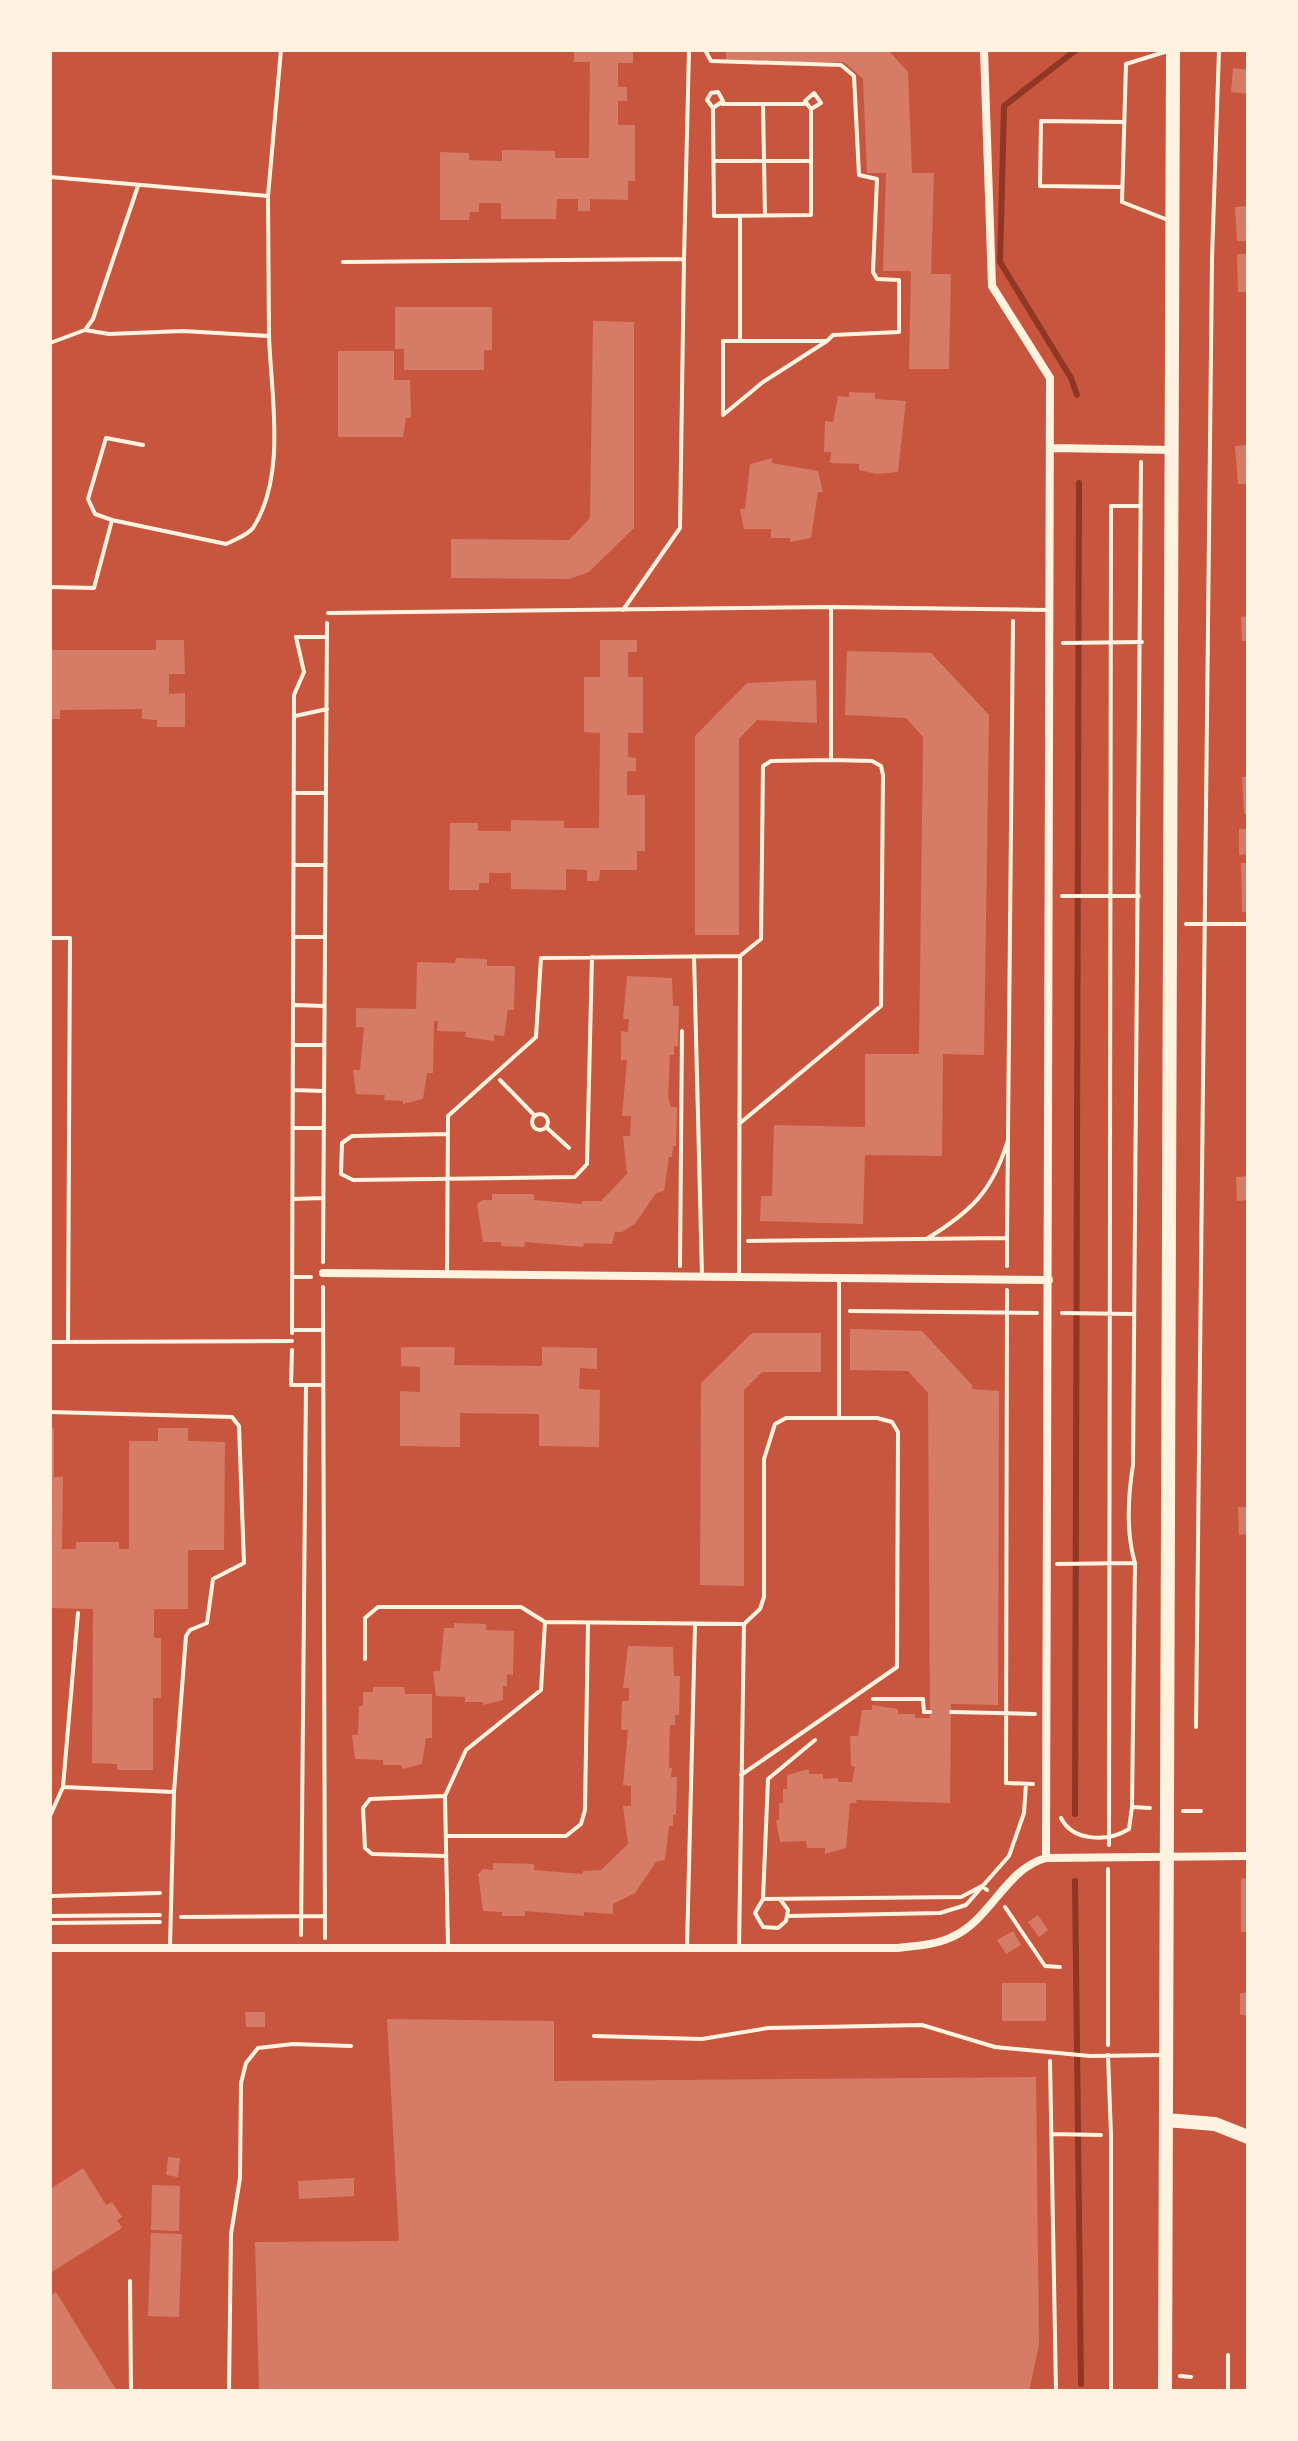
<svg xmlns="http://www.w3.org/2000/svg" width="1298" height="2441" font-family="'PT Serif',serif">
	<rect width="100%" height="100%" fill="#c8553d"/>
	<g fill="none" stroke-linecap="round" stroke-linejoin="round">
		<path stroke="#8f3625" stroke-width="6" d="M1076,50L1004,106L1000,262L1071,378L1077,395
			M1075,1814L1079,483
			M1075,1881L1081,2384"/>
	</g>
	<path fill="#d67c66" d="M574,50H633V63H618V87H627V101H618V125H635V181H628V200L590,199V211H578V199H557L556,219H501V203H479V212H470L469,220H440V152L469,153V160L502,161V150L555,151V158H589L590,62H574Z
		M726,50H888L908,72L912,173H934L931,274H951L949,369H909L911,271H883L886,173H867L863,79L844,62H726Z
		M1233,68L1248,70V94L1231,92Z
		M1248,206V241H1237L1235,207Z
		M1237,254H1248V292H1238Z
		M395,307H492V350H484V370H404V349H395Z
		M593,321L634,322V528L589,572L569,579L451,578V539L569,540L590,518Z
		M338,351H394V380H410L411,418H406L403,437H338Z
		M849,392L875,393V399L906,401L898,472L877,474L859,470V464L830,463L831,452H824L825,421L833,422L838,396L849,397Z
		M1248,445V484H1238L1235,446Z
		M772,458V463L818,471L823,492H818L811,538L790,542V538H771V529H744L740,509H745L750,464Z
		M1248,616V641H1242L1241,617Z
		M156,640H184L185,674H169V694L185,693V727H157V720L142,719V709L60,710V719H50V650H156Z
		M600,640H637V652H628V677H643V733H628V757L636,758V771H627V795H645V851H637V870H600L599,881H587V870L566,869V890L511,889V873H489V883H479V890H449L450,823H478V831H511V820L564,821V828H599L600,733L584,732V677H600Z
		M847,651L931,653L989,715L984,1055L943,1054L942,1156L865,1155L863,1224L760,1221L761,1196H772L774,1125L865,1127V1054H919L923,737L906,718L845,715Z
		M816,680L817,723L757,720L739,739V935H695V736L747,683Z
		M1242,777H1248V814H1244Z
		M1239,829H1248V854L1239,855Z
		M1241,863H1248V912H1242Z
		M456,958L487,959V966H515L514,1010H508L504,1036L494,1035V1041L465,1037L466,1032L437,1031L438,1021H434L433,1073H427L423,1099L403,1104V1101L384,1100L385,1095L356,1094L353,1070H360L364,1027H356V1008L416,1009L417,962L455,963Z
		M627,976L672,978L673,1006H679L678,1046H674V1055H670L668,1098L671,1107H677L676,1146H673L672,1157H669L664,1191L656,1193L635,1224L622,1232H615L612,1244L584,1243L583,1247L525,1242L524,1247L501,1246V1242H483L477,1204L482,1200H492V1194H534V1200L582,1204V1201H601L627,1174L623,1136H630L631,1116H622L627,1060H621V1031L628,1032L629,1019H623Z
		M1248,1176V1200L1237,1201L1236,1177Z
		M850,1329L922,1331L972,1385V1389L999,1391L998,1705L951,1704L950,1803L856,1800L857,1803H850L846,1848L825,1854V1848H807L806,1841L780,1842L776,1820H779V1803H783V1789H787V1775L809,1769V1774H823V1779L838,1778V1782H852L855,1767L851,1766L850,1736H858L862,1710H872V1705L898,1709V1714H915V1718H930L928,1393L908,1371L850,1370Z
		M752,1333H821V1372H762L744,1390V1586L700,1585L701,1383Z
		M401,1347H455L454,1365L542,1366V1347L597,1348V1369L580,1368L579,1389L600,1390L599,1447L539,1446V1414L460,1413V1447L400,1446V1391L420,1392V1367L401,1366Z
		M50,1428H54V1477H63L62,1549H76V1542H119V1549H129V1441H158V1428H188V1441L225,1442L224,1550H188V1609H154V1638H161V1698H153V1770H117V1764L92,1763L93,1609L50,1608Z
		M1238,1507H1248V1534L1239,1535Z
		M454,1623L486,1624V1630L514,1631L513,1675L507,1674V1686H503V1700L483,1705V1702H465V1697L436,1696L433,1671H440L444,1628H454Z
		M628,1646L673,1647L674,1676H680L679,1715H675V1725H670L669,1768H672L671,1777H677L676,1815H673V1826H669L665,1860L656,1862L635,1893L613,1904V1914L584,1912V1916L525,1911V1916H502V1912L483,1911L478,1874L483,1869L493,1870V1863L534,1864V1870L583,1874V1871L601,1870L628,1844L623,1806H631V1786L623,1785L628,1730H621L622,1701H629V1688H623Z
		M373,1687H404L405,1694H432V1738H426L422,1764L402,1769L401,1765H383V1760L355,1759L352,1735H358L359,1706H363V1692H373Z
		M1241,1878L1248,1879V1932H1241Z
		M1038,1915L1048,1930L1039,1937L1028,1922Z
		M1013,1931L1021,1945L1006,1954L997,1940Z
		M1002,1983H1046V2021H1002Z
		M1240,1993H1248V2015H1240Z
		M245,2012H265V2027H246Z
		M387,2019L554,2021V2081L1036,2077L1039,2345L1029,2391H259L255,2242L399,2241Z
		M168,2157L180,2158L178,2177L166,2175Z
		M83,2168L106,2205L112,2202L122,2217L117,2220L122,2228L50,2273V2189Z
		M354,2178V2196L299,2199L298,2181Z
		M152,2185L180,2186L179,2231L151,2230Z
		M151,2233L182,2234L179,2317L148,2316Z
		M56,2292L117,2391H50V2296Z"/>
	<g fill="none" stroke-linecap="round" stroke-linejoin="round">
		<path stroke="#fff3e0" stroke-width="4" d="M705,50L711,61L841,65L854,76L859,175L877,179L873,272L877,279L899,280V332L833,335L827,341
			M722,104H805
			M763,104L765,215
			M713,108L723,101L718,92L711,93L707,100L713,108L714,216L811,215V109L805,101L814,93L821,103L811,109
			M714,161H811
			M50,177L268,196
			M269,336L268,196L281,50
			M740,341H827L763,382L723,415V341H740V216
			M50,343L85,330L93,319L138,186
			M112,520L95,514L88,499L106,438L143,445
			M50,587L94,588L112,520L226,544C234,540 248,535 253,528C287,475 271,395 269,336L183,331L109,334L85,330
			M1063,643L1142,642
			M295,716L327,709
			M296,793H325
			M295,865H325
			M1062,896H1139
			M1186,924H1248
			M295,937H325
			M295,1005L324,1006
			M294,1045H324
			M500,1080L535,1116
			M294,1090L323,1091
			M532 1122a8 8 0 1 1 16 0a8 8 0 1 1-16 0Z
			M294,1128H323
			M547,1128L569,1148
			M293,1199L323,1198
			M928,1238C970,1212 992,1192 1007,1143
			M1007,1238L1013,621
			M748,1241L1007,1238V1266
			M323,1262L327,623
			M680,1266L682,1031
			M293,1277H311
			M323,1287L325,1938
			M1007,1290L1006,1783L1033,1784
			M850,1311L1037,1313
			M1062,1313L1132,1314
			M295,1330H322
			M292,1333L294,695L304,672L296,637H327
			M292,1350L291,1385H323
			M1135,1563C1126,1534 1128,1495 1133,1465L1141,462
			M1057,1564L1135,1563L1132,1807
			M873,1699H923L924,1712H930
			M951,1712L1035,1714
			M1196,1727L1212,259L1219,50
			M1183,1811H1201
			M1061,1818C1073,1842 1108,1842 1129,1829L1132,1807L1150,1808
			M1109,1845L1111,506H1141
			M50,1896L160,1893
			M763,1899L961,1897L982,1886L987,1890
			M780,1899L788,1910L786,1921L778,1928L763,1927L755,1913L763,1899L768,1779L815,1740
			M1005,1907L1045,1966L1060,1967
			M50,1916L160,1915
			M788,1916L940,1913L966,1905L1009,1856L1024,1813L1026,1784
			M181,1917L324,1916
			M50,1923L160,1922
			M301,1935L306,1385
			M1108,2045V1869
			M1050,2061L1056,2391
			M1051,2134L1101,2135
			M1180,2376L1191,2377"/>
		<path stroke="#fff3e0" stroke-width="4" d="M1121,187L1040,186L1041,121L1124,122
			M1168,220L1122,202L1126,64L1168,51
			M343,262L684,259L689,50
			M623,610L680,528L684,259
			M328,613L831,607L1049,610
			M50,938H70L68,1342
			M694,956L702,1276
			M739,1124L881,1006L883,775L881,766L872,761L831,760V607
			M448,1134L352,1136L342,1143L341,1174L353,1180L575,1177L587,1164L592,957
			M447,1274L448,1116L536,1037L541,958L740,956L761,939L763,766L771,761L831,760
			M739,1277L740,956
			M50,1342L292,1341
			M50,1412L232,1417L239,1426L244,1563L213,1579L207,1623L190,1630L186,1636L174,1792L170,1946
			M839,1417V1280
			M365,1659V1618L378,1607H521L545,1622
			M63,1787L78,1613
			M444,1796L370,1799L363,1808L365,1848L372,1854L446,1856
			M50,1816L63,1787L174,1792
			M446,1836H566L581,1824L585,1810L588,1623
			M448,1946L445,1796L466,1750L541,1690L545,1622L744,1624L760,1609L764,1597V1459L775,1424L786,1418H877L892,1422L898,1432L897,1667L741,1775
			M687,1947L695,1626
			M739,1949L744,1624
			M594,2036L702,2039L768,2028L922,2025L995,2047L1090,2056L1164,2055
			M1108,2055L1111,2135V2391
			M130,2281L131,2391
			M229,2391L231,2234L240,2178L241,2083L246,2063L258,2048L293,2044L351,2046
			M1228,2391V2355"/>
		<path stroke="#fff3e0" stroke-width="8" d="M984,50L992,286L1050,378L1046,1858
			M1051,448L1174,450
			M323,1273L1049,1280
			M50,1948H897C916,1946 935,1945 952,1937C991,1920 1005,1869 1046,1858L1248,1856"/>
		<path stroke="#fff3e0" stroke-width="14" d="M1166,2120L1215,2124L1248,2137
			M1165,2391L1173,50"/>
	</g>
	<rect width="1298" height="2441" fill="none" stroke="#fff3e0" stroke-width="104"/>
</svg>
